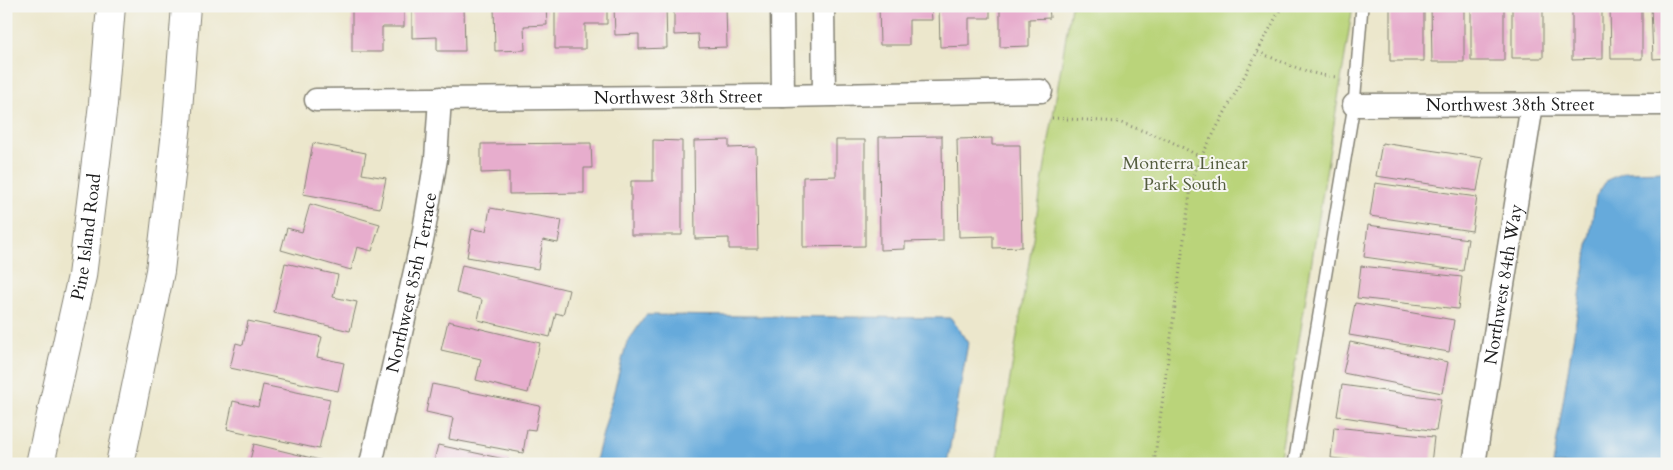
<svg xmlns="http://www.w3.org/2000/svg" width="1673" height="470" font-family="Cardo,serif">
	<rect width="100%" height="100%" fill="#f6f6f2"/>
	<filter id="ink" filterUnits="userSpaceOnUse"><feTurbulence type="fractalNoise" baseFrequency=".02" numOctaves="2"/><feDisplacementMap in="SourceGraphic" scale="10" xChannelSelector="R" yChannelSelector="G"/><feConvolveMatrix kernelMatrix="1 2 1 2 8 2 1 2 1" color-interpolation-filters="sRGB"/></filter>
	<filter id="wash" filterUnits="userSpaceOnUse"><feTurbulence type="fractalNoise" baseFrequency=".0096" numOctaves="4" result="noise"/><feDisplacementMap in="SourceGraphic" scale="20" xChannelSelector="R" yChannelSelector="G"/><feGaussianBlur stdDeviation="1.12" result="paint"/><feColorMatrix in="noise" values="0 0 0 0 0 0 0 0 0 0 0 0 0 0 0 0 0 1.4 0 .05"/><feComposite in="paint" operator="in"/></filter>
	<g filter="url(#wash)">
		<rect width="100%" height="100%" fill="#ece7cc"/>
		<path fill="#bad47a" stroke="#6b784b" d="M1071,6H1353L1279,464H996Z"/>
		<path fill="#66aadb" stroke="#41637c" d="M1667,171V464H1553L1596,196L1607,180L1626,172Z
			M646,315L951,318L968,343L947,464H595L626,345Z"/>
		<g id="blocks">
			<path fill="#e7adcd" d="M352,6H404V27H382V52H352Z
				M412,6H464L465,51H437V37L412,38Z
				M494,6H546L547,25L524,26L525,50L495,51Z
				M555,6H607V24H585V49H555Z
				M614,6H666L667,48L639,49V34L615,35Z
				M674,6H726L727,47L699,48L698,34L674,35Z
				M879,6H931L932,20H909V45H880Z
				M939,6H990V18H969V46L940,47Z
				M1000,6H1049L1050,18L1029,19V46L1000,47Z
				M1390,6H1424V61H1390Z
				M1431,6H1464V62H1432Z
				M1471,6H1504V61H1471Z
				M1512,6H1543V58H1512Z
				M1572,6H1602V59L1572,60Z
				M1610,6H1642V59H1611Z
				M1651,6H1667V58L1653,59Z
				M942,136L943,241L905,242V249L880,250L879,137Z
				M992,138V145H1020L1022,247L993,248V236L959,237L957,139Z
				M653,140L682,141V235H631V181H653Z
				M729,140V148L756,147L758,249H729V238L695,239L694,141Z
				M836,140H865V246L803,247V177L836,176Z
				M313,143L366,153L362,174L386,178L380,208L303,194Z
				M591,143L592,168H584V193L509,194V172L481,173V144Z
				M1382,143L1483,158L1477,191L1376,176Z
				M1375,183L1477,197L1472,231L1370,216Z
				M310,204L380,224L372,251L357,247L351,270L281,250L287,228L302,232Z
				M490,208L562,220L558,243L543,240L538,269L467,257L472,229L486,231Z
				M1368,225L1468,239L1463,271L1364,257Z
				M285,263L338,275L333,297L357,302L350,331L274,313Z
				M462,265L569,290L563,315L556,313L550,337L478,320L482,300L456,293Z
				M1361,266L1462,277L1458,309L1357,298Z
				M1355,303L1454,320L1449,352L1349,335Z
				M248,321L322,337L317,357L344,363L338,391L230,368L236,343L243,345Z
				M448,321L540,343L528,393L476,380L481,359L441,350Z
				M1350,342L1448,362L1442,393L1343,373Z
				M432,384L540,406L535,430L527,429L523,453L449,439L453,418L426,412Z
				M263,385L330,399L319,449L227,429L233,401L258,407Z
				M1342,385L1441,399L1436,431L1337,416Z
				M1334,427L1434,437L1431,464H1388L1331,458Z
				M254,444L324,461V464H249Z
				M438,445L509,460L508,464H433Z"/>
		</g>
	</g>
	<g filter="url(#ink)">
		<use href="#blocks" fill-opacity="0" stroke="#848274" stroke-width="1"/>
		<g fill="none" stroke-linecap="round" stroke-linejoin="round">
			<g stroke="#848274" stroke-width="14">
				<path id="service" d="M1294,464L1354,105L1362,6"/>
			</g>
			<g stroke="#848274" stroke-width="25">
				<g id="minor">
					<path d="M782,6L783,96"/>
					<path d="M823,6L824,94"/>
					<path id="s1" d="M316,100L783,96L1041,91"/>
					<path id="s2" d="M1354,105L1667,104"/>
					<path id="s3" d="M371,464L423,236L436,159L440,98"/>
					<path id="s4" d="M1474,464L1532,105"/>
				</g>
			</g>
			<g stroke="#848274" stroke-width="30">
				<g id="secondary">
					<path id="s5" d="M40,464L82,276L103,104L111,6"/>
					<path d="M120,464L160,271L177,123L186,6"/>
				</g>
			</g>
			<path stroke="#848274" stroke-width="3" stroke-dasharray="1 4" stroke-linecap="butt" d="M1258,52C1283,62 1311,76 1338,77
				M1052,118L1119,122L1168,140L1201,157L1192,179L1154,464
				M1201,157L1282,6"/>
			<use href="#service" stroke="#fff" stroke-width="11"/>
			<use href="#minor" stroke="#fff" stroke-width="22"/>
			<use href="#secondary" stroke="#fff" stroke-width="28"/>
		</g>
	</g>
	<g text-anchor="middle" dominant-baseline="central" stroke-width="4" stroke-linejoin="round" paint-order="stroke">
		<g font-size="18" fill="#1c1c1c" stroke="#f6f6f2">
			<text stroke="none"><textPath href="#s1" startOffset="362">Northwest 38th Street</textPath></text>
			<text stroke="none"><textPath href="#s2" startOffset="156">Northwest 38th Street</textPath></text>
			<text stroke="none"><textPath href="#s5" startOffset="232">Pine Island Road</textPath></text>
			<text stroke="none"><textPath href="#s3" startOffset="186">Northwest 85th Terrace</textPath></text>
			<text stroke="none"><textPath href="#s4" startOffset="182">Northwest 84th Way</textPath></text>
		</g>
		<g font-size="18" fill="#535c3d" stroke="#f6f6f2">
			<text x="1185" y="163">Monterra Linear<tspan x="1185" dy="21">Park South</tspan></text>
		</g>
	</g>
	<rect width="1673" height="470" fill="none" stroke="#f6f6f2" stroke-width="25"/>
</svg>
